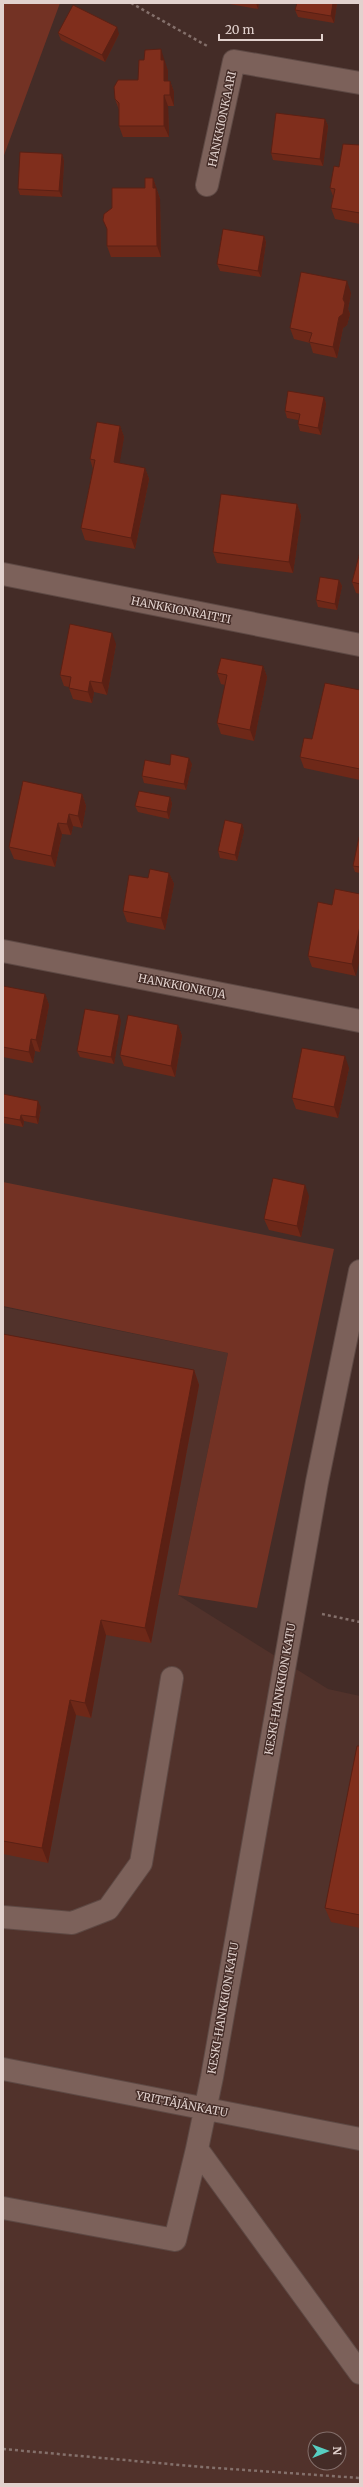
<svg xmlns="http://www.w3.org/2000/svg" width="363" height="2487" font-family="Merriweather,serif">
	<rect width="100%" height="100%" fill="#442c27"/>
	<path fill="#51322b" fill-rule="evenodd" d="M3,1307L228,1353L178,1595L328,1689L360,1696V2484H3ZM315,2439H339V2463H315Z"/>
	<path fill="#733224" d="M3,3H60L3,158Z
		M3,1182L334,1249L257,1608L178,1595L228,1353L3,1306Z"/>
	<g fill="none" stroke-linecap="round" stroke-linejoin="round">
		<g stroke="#5e4944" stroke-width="24">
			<path id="minor" d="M207,185L234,61L360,83
				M3,574L360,645
				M3,951L360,1021
				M360,1271L317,1482L212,2077L197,2149L360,2373
				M3,1917L72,1923L108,1909L141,1863L172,1678
				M3,2069L360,2139
				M3,2208L175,2240L197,2149"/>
		</g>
		<path stroke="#84706b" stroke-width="2.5" stroke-dasharray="3 3" stroke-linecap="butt" d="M131,3L209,47
			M322,1614L360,1622
			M3,2449L202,2467L360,2478"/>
		<use href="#minor" stroke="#7c615a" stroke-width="22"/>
	</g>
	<path fill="#6e2818" d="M224,3H259L258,9Z
		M297,3H337L334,23L298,17L295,10Z
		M58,33L119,34L105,62L61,40Z
		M165,61V63L168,71V81H170L174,92V106H168L169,137H123L119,126V110L115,99Z
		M325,119L328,126L323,166L273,160L271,153Z
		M360,145V224L335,219L331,208L333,196L330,188L339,167Z
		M62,154L64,161L62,197L20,195L18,189Z
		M153,178L160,199L161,257H111L107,246L145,188Z
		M264,236L266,242L261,277L220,271L217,264Z
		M351,293L348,309L350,314L347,325L343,328L337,358L313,353L310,343L294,339L290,328Z
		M324,397L326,404L321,435L300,431L298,424V420L287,418L285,411Z
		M120,426L124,437L119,463L145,468L149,479L135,549L85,540L81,528L93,469L90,459Z
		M297,504L301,516L293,573L217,563L213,552Z
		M360,552V594L356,593L352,582Z
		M339,580L342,586L337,610L318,607L316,600Z
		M116,644L107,695L94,692L92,703L73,699L69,688V687L64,686L60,675Z
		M263,666L267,677L254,741L221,734L217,723L225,685L221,684L217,673Z
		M360,690V780L304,768L300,757L312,739Z
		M192,764L186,790L144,783L142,776L170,765Z
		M82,794L86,806L82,828L73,826L71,835L62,834L55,867L14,859L9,847Z
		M170,797L172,804L169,819L138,812L135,806Z
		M242,824L244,831L237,861L220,858L218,851Z
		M360,837V873L355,872L353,866Z
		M169,873L174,884L165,930L127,922L123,911L148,878Z
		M332,905L356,976L312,967L308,956Z
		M3,986L45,994L49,1005L40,1052L35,1051L33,1063L3,1057Z
		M121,1021L114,1064L80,1057L77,1051Z
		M178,1025L182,1036L175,1077L124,1066L120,1055Z
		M349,1068L338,1118L296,1109L292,1098Z
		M3,1094L41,1107L38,1124L24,1121L23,1127L3,1123Z
		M309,1196L301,1237L269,1230L264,1219Z
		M3,1334L194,1370L199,1385L151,1643L106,1635L91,1718L76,1715L48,1863L3,1854Z
		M360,1746V1928L331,1922L325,1908Z"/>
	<path fill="#5a2014" d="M256,3H259L258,9Z
		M333,3H337L334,23L331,16Z
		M117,27L119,34L105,62L102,55Z
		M161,49L168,71V92L164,81L161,60Z
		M170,81L174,92V106L170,95Z
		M164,95L168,106L169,137L164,126Z
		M325,119L328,126L323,166L320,159Z
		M62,154L64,161L62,197L59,191Z
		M153,178L160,199L161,257L157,246Z
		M264,236L266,242L261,277L258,271Z
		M347,281L351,293L348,309L350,314L347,325L343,328L337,358L333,347Z
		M324,397L326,404L321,435L318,428Z
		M120,426L124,437L118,473L114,462Z
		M145,468L149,479L135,549L131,538Z
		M297,504L301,516L293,573L289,562Z
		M339,580L342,586L337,610L335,604Z
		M112,633L116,644L107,695L102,683Z
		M263,666L267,677L254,741L250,730Z
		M90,681L94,692L92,703L88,692Z
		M189,758L192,764L186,790L184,784Z
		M82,794L86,806L82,828L78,816Z
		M170,797L172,804L169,819L167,812Z
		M69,814L73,826L71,835L67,824Z
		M58,823L62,834L55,867L51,856Z
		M242,824L244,831L237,861L235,855Z
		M169,873L174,884L165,930L161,918Z
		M360,926V958L356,976L352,964Z
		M45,994L49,1005L40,1052L36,1040Z
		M119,1015L121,1021L114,1064L111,1057Z
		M178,1025L182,1036L175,1077L171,1066Z
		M31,1039L35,1051L33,1063L29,1052Z
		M345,1056L349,1068L338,1118L334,1107Z
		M38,1101L41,1107L38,1124L36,1117Z
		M21,1115L24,1121L23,1127L20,1120Z
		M305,1185L309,1196L301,1237L297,1226Z
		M194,1370L199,1385L151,1643L145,1628Z
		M101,1620L106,1635L91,1718L85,1703Z
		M70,1700L76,1715L48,1863L42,1848Z"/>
	<path fill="#802e1c" stroke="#5a2014" d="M297,3H333L331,16L295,10Z
		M73,5L117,27L102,55L58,33Z
		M161,49V60H164V81H170V95H164V126H119V103L115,99L114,87L118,80H138L139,60H144L145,50Z
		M276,113L325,119L320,159L271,153Z
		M343,144L360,145V213L331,208L335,189L330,188L334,166L339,167Z
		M20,152L62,154L59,191L18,189Z
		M145,178H153V188H156L157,246H107V229L103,220L104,214L112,208V188H145Z
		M223,229L264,236L258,271L217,264Z
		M301,272L347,281L343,299L345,303L343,314L339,317L333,347L309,342L312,333L290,328Z
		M288,391L324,397L318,428L298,424L300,414L285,411Z
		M97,422L120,426L114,462L145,468L131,538L81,528L95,460L90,459Z
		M221,494L297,504L289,562L213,552Z
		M360,552V584L352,582Z
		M320,577L339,580L335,604L316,600Z
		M70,624L112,633L102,683L90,681L88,692L69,688L71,677L60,675Z
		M221,658L263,666L250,730L217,723L227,675L217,673Z
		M325,683L360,690V769L300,757L304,738L312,739Z
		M171,754L189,758L184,784L142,776L145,760L170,765Z
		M23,781L82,794L78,816L69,814L67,824L58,823L51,856L9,847Z
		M139,791L170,797L167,812L135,806Z
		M225,820L242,824L235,855L218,851Z
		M359,837H360V867L353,866Z
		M150,869L169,873L161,918L123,911L129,875L148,878Z
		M335,889L360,894V926L352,964L308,956L318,902L332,905Z
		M3,986L45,994L36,1040L31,1039L29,1052L3,1047Z
		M85,1009L119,1015L111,1057L77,1051Z
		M128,1015L178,1025L171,1066L120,1055Z
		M302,1048L345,1056L334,1107L292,1098Z
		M3,1094L38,1101L36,1117L21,1115L20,1120L3,1117Z
		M273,1178L305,1185L297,1226L264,1219Z
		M3,1334L194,1370L145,1628L101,1620L85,1703L70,1700L42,1848L3,1841Z
		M357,1746H360V1915L325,1908Z"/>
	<g text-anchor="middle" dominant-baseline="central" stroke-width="3" stroke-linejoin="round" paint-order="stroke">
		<g font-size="11" fill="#e2d2ce" stroke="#442c27">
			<text transform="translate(222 119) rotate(-78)">HANKKIONKAARI</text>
			<text transform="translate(181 610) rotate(11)">HANKKIONRAITTI</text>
			<text transform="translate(182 986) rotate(11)">HANKKIONKUJA</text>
			<text transform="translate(280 1689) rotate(-80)">KESKI-HANKKION KATU</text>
			<text transform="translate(223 2008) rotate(-80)">KESKI-HANKKION KATU</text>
			<text transform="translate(182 2104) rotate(11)">YRITTÄJÄNKATU</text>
		</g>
	</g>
	<rect width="363" height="2487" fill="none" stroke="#e2d2ce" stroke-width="8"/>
	<g transform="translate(327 2451) rotate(89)"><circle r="19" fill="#442c27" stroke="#836e6a"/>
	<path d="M0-3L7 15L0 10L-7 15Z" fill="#57cec1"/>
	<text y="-6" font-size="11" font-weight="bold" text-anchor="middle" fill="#e2d2ce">N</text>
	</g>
	<path d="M219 34v6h103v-6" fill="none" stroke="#e2d2ce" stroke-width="2"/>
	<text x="225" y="34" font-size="12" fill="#e2d2ce" stroke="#442c27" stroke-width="3" paint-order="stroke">20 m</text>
</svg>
